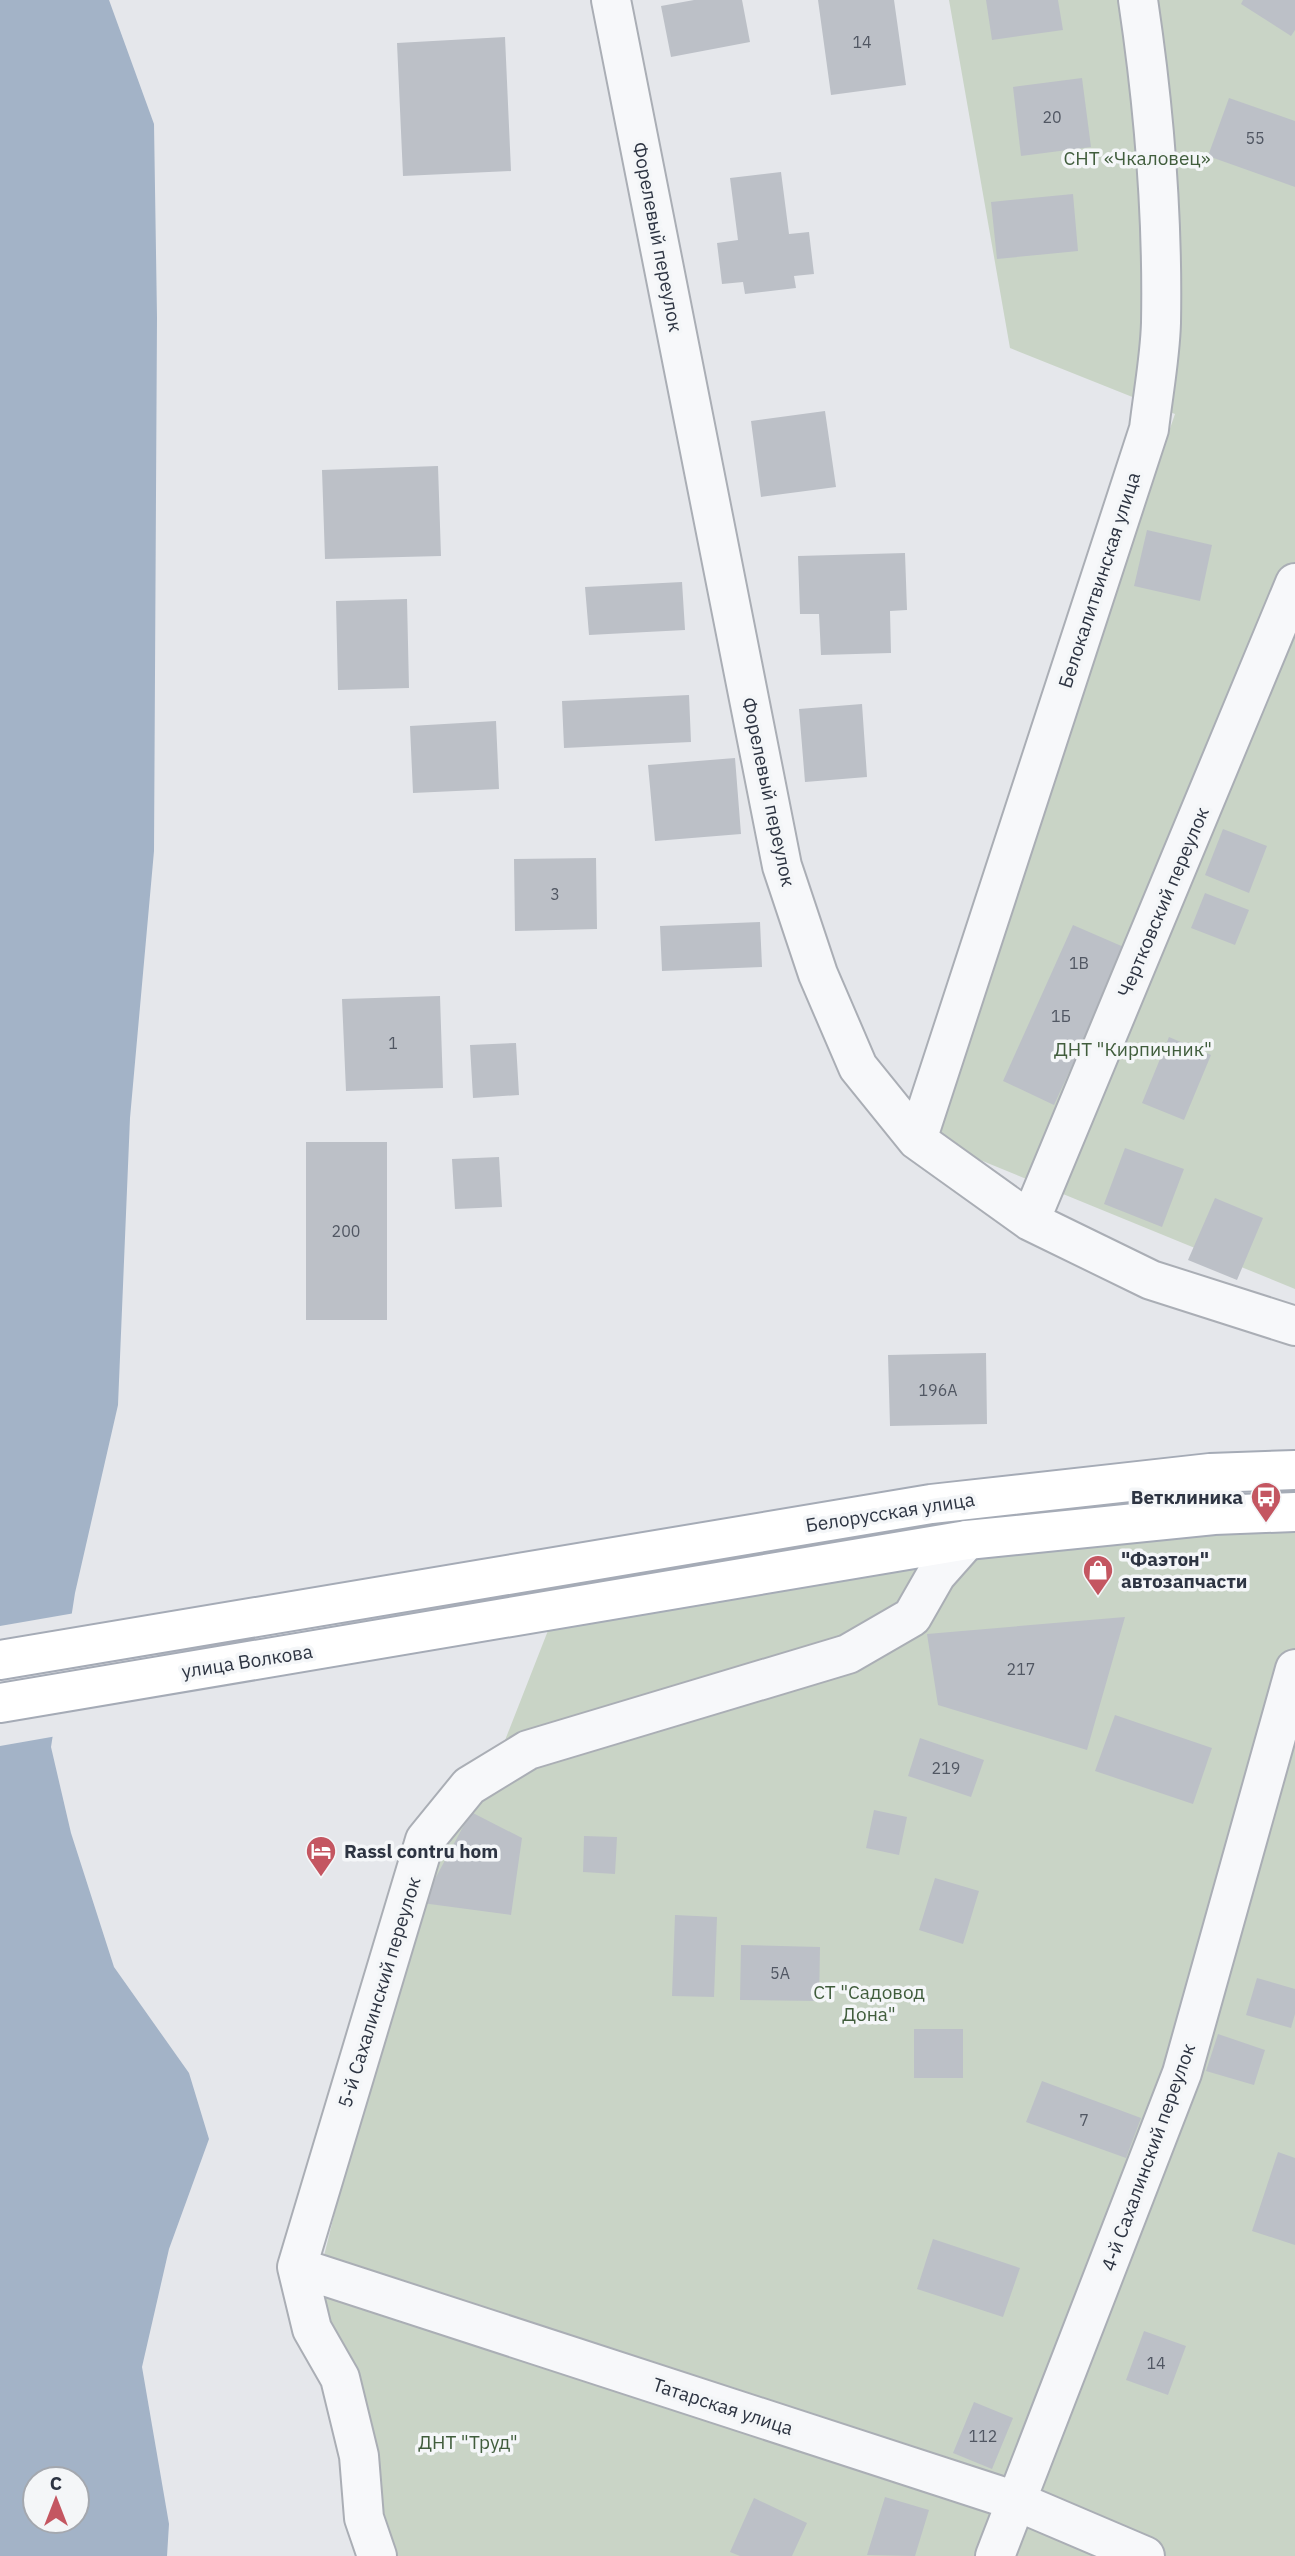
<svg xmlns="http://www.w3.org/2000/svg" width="1295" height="2556" font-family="'IBM Plex Sans',sans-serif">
	<rect width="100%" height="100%" fill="#e5e7eb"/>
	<path fill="#c9d4c6" d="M949,0H1295V1289L936,1142L1082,683L1175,414L1010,348Z
		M1295,1522V2556H372L320,2272L413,1898L502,1748L549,1628L1024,1544Z"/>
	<path fill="#a3b3c7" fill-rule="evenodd" d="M0,0H109L154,124L157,317L154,851L130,1118L118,1405L75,1593L51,1747L71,1833L114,1967L189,2073L209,2139L169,2249L142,2367L169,2524L167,2556H0ZM35,2479H77V2521H35Z"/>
	<path fill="#e5e7eb" d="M75,1613L57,1736L0,1746V1626Z"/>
	<path fill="#bcc0c7" d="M694,0H742L750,42L671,57L661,6Z
		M818,0H894L906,85L831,95Z
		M986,0H1058L1063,30L992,40Z
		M1243,0H1295V30L1291,36L1241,4Z
		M505,37L511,171L403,176L397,43Z
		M1082,78L1091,147L1021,156L1013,87Z
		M1229,98L1295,121V187L1208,156Z
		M781,172L789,234L809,232L814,274L794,276L796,288L745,294L743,282L722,284L717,243L738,240L730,178Z
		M1073,194L1078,251L997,259L991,202Z
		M825,411L836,487L761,497L751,421Z
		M438,466L441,556L325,559L322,470Z
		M1147,530L1212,545L1200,601L1134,586Z
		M905,553L907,610L890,611L891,653L821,655L819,614H800L798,556Z
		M682,582L685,630L589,635L585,587Z
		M407,599L409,688L338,690L336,601Z
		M689,695L691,742L564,748L562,701Z
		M862,704L867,777L805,782L799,709Z
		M496,721L499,789L413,793L410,726Z
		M735,758L741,834L655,841L648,765Z
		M1223,829L1267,846L1249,893L1205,875Z
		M596,858L597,929L515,931L514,859Z
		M1205,893L1249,910L1235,945L1191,928Z
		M760,922L762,967L662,971L660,926Z
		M1073,925L1126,948L1054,1105L1003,1081Z
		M440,996L443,1088L346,1091L342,999Z
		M1169,1037L1211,1055L1184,1120L1142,1103Z
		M516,1043L519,1095L473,1098L470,1045Z
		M306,1142H387V1320H306Z
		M1125,1148L1184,1169L1162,1227L1104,1204Z
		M499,1157L502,1207L455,1209L452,1159Z
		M1215,1198L1263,1218L1237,1280L1188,1260Z
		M986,1353L987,1424L890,1426L888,1355Z
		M1125,1617L1087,1750L938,1705L927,1634Z
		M1115,1715L1212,1748L1193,1804L1095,1771Z
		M920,1738L984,1760L971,1797L908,1776Z
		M874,1810L907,1817L899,1855L866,1848Z
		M471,1812L522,1838L511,1915L422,1903Z
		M584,1836L617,1837L615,1874L583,1872Z
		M935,1878L979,1891L963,1944L919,1930Z
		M675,1915L717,1917L714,1997L672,1996Z
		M741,1945L820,1947L819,2001L740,2000Z
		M1257,1978L1295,1989V2014L1291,2028L1246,2015Z
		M914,2029H963V2078H914Z
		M1218,2034L1265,2050L1254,2085L1206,2071Z
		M1042,2081L1141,2118L1126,2158L1026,2122Z
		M1278,2152L1295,2158V2245L1252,2231Z
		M933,2239L1020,2268L1003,2317L917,2289Z
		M1144,2331L1186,2346L1168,2395L1126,2380Z
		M974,2402L1013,2418L992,2469L953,2453Z
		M885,2497L929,2510L915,2556L867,2555Z
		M754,2498L807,2523L792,2556H740L730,2552Z"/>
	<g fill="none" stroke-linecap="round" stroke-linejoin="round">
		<g stroke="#aaaeb5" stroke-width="42">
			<path id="minor" d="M611,0L782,866L818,974L858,1067L917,1140L1030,1221L1151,1280L1295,1326
				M917,1140L1149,429C1153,394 1160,358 1161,323C1163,215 1154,107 1138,0
				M1030,1221L1295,583
				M297,2267L1016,2501L1145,2556
				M377,2556L364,2518L359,2456L340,2378L312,2329L297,2267L425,1840L469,1786L528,1750L848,1654L912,1617L936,1575L967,1540
				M995,2556L1182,2073L1295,1669"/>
		</g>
		<g stroke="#a5abb6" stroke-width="42">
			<path id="major" d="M0,1660L931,1504L1210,1473L1295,1470
				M0,1703L967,1540L1214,1515L1295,1512"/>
		</g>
		<use href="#minor" stroke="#f7f8fa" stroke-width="38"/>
		<use href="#major" stroke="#fff" stroke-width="38"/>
	</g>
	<defs>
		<g id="bus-pin" transform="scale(1.575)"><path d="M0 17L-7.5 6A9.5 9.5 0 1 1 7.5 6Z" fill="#c45661" stroke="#f4f6f8"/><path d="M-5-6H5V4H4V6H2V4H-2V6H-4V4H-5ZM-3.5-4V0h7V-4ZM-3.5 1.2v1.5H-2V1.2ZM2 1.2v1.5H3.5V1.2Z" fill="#fff"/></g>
		<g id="shop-pin" transform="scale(1.575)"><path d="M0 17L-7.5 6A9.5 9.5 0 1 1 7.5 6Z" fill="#c45661" stroke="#f4f6f8"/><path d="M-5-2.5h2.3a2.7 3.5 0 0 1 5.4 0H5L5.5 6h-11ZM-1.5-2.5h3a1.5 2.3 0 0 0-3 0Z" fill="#fff"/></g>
		<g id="hotel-pin" transform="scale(1.575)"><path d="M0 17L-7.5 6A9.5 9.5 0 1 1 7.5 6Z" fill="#c45661" stroke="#f4f6f8"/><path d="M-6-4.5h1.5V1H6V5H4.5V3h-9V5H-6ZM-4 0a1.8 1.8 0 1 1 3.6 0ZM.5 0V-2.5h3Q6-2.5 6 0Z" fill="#fff"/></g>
	</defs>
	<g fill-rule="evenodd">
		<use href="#bus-pin" x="1266" y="1497"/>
		<use href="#shop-pin" x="1098" y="1570"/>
		<use href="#hotel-pin" x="321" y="1851"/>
	</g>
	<g text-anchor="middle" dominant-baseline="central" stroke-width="7" stroke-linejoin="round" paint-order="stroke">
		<g font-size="16" fill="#515763">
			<text x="862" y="42">14</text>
			<text x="1052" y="117">20</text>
			<text x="1255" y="138">55</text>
			<text x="555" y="894">3</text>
			<text x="1079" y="963">1В</text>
			<text x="1061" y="1016">1Б</text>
			<text x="393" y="1043">1</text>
			<text x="346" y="1231">200</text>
			<text x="938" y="1390">196А</text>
			<text x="1021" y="1669">217</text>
			<text x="946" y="1768">219</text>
			<text x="780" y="1973">5А</text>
			<text x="1084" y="2120">7</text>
			<text x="1156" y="2363">14</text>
			<text x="983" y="2436">112</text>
		</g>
		<g font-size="19" fill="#405d3c" stroke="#f4f6f8">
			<text x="1137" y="158">СНТ «Чкаловец»</text>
			<text x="1133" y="1049">ДНТ "Кирпичник"</text>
			<text x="869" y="1992">СТ "Садовод<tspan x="869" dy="22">Дона"</tspan></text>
			<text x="468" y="2442">ДНТ "Труд"</text>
		</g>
		<g font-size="19" fill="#2d3442" stroke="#f4f6f8">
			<text transform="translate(658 237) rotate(79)">Форелевый переулок</text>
			<text transform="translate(1099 580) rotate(-72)">Белокалитвинская улица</text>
			<text transform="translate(769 792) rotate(78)">Форелевый переулок</text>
			<text transform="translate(1163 902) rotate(-67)">Чертковский переулок</text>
			<text transform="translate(890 1512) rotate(-9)">Белорусская улица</text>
			<text transform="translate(247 1661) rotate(-9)">улица Волкова</text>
			<text transform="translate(379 1992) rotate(-73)">5-й Сахалинский переулок</text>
			<text transform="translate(1148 2157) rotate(-70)">4-й Сахалинский переулок</text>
			<text transform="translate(723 2406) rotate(18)">Татарская улица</text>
		</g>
		<g font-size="19" font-weight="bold" fill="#2d3442" stroke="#f4f6f8" text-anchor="start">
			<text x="1243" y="1497" text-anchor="end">Ветклиника</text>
			<text x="1121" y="1559">"Фаэтон"<tspan x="1121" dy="22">автозапчасти</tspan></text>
			<text x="344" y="1851">Rassl contru hom</text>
		</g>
	</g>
	<g transform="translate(56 2500)"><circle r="33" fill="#f4f6f8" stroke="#a4a8af" stroke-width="2"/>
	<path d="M0-5L12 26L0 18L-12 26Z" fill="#c45661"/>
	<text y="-10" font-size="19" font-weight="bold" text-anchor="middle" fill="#2d3442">С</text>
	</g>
</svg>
